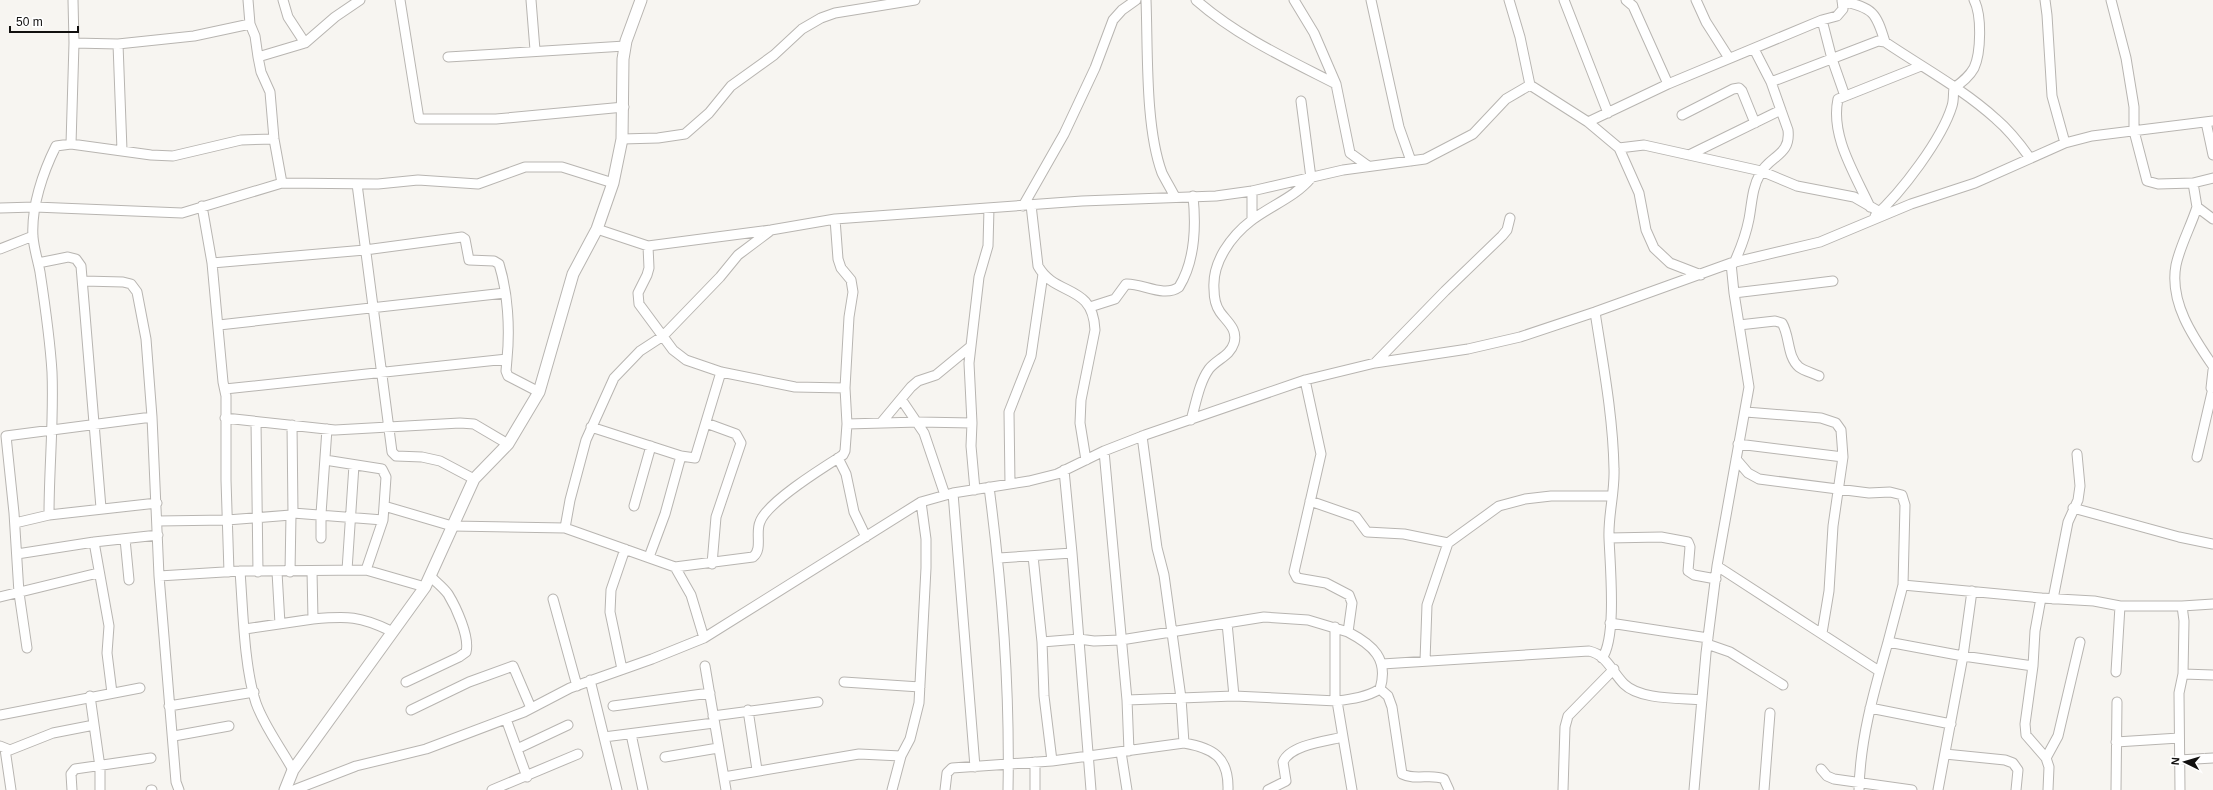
<svg xmlns="http://www.w3.org/2000/svg" width="2213" height="790" font-family="Arial,sans-serif">
	<rect width="100%" height="100%" fill="#f7f5f1"/>
	<g fill="none" stroke-linecap="round" stroke-linejoin="round">
		<g stroke="#b8b5b1" stroke-width="11">
			<path id="minor" d="M248,0L250,24
				M283,0L288,17L305,43
				M400,0L419,119H496L624,107
				M531,0L535,50
				M1146,0C1148,50 1145,127 1162,173C1166,181 1171,189 1175,197
				M1196,0C1237,36 1287,59 1336,84
				M1294,0L1314,33L1336,84L1350,153L1368,166
				M1371,0L1399,127L1411,161
				M1509,0L1520,37L1530,85L1588,122L1619,148L1639,193L1646,230L1654,248L1670,263L1701,275
				M1564,0L1608,113
				M1626,0L1633,6L1668,84
				M1696,0L1706,22L1729,58
				M2045,0L2047,15L2052,96L2065,143
				M2111,0L2126,58L2134,107V131L2147,181L2158,184L2193,183L2197,207L2213,219
				M1842,1C1873,8 1876,12 1885,42
				M1822,20L1832,59L1845,96
				M74,43L118,44L194,36L250,24L255,36L258,57L305,43L335,17L360,0
				M118,44L122,150
				M258,57L261,72L270,92L274,139L282,183
				M448,57L625,46
				M1771,82L1878,41L1885,42C1922,67 1963,89 1996,119C2009,130 2020,144 2030,158
				M1954,88C1962,82 1969,77 1974,68C1981,53 1982,15 1974,0
				M1682,115L1733,89L1739,88L1742,91L1755,123
				M1588,122L1668,84L1822,20L1837,16L1843,9L1842,0
				M2206,122L2213,155
				M622,139L658,138L685,134L709,113L731,86L774,55L802,29L821,18L835,13L915,0
				M71,144L151,155L173,156L241,140L274,139
				M1619,148L1644,145L1761,171L1797,186L1854,197L1880,212
				M1689,155L1781,110
				M2193,183L2213,178
				M357,184L392,452L396,456L422,457L440,461L474,479
				M1031,205L1038,266C1055,297 1093,283 1095,330L1081,400L1080,423L1086,460
				M202,206L212,263L223,382L226,396V480L229,572
				M1023,206L1064,134L1095,68L1113,20L1122,10L1136,0
				M1870,207C1855,174 1830,136 1838,99L1921,66
				M2197,207C2191,226 2180,246 2176,265C2169,302 2193,337 2213,366
				M0,208L35,207L182,213L282,183L378,184L418,180L478,184L525,167H562L613,183
				M1875,216C1901,193 1942,139 1952,106C1954,100 1953,94 1954,88
				M1252,220V191
				M597,229L648,246L771,230L835,219L1082,201L1216,196L1252,191L1343,170L1425,159L1473,134L1506,99L1530,85
				M648,246L649,268L647,275L638,293L639,304L673,350L686,360L721,372L795,387L845,388
				M0,249L33,236
				M38,263L68,257L76,259L81,266L101,508
				M212,263L365,250L462,237L465,239L469,260L494,261L499,264C508,293 510,329 507,359
				M1734,263C1741,248 1746,234 1749,219C1752,203 1752,188 1760,174C1770,155 1791,156 1788,130L1771,82L1754,49
				M84,281L123,282L131,284L137,292L146,339L152,417L159,576L176,782L179,790
				M1734,293L1833,281
				M1090,307L1115,299L1126,284C1142,283 1164,298 1179,287C1195,261 1196,225 1193,196
				M1595,312C1603,364 1613,416 1614,469C1615,492 1608,515 1609,538C1610,565 1617,638 1602,658
				M219,325L505,293
				M1739,325L1775,321L1782,323C1790,336 1787,357 1799,367C1804,371 1813,373 1819,376
				M1375,363L1445,291L1502,236L1507,230L1510,218
				M2211,388L2213,370
				M225,389L507,359L506,371L508,376L539,392
				M901,399L924,433L945,495
				M1746,412L1821,418L1836,423L1841,430L1843,457L1833,526L1829,591L1822,633
				M225,418L335,430L460,423L474,424L508,444
				M1191,420C1196,403 1199,383 1209,369C1217,359 1230,356 1234,343C1238,329 1227,322 1220,312C1215,305 1214,297 1214,289C1212,262 1231,236 1252,220C1272,205 1295,197 1311,178L1301,101
				M256,422L258,572
				M706,423L736,434L741,443L716,517L712,564
				M881,423L911,387L918,381L936,375L970,347
				M972,423L969,363L979,277L988,246L989,208
				M847,424L919,422L972,423L971,446L975,490
				M292,425L293,513
				M591,427L681,456L695,458L721,372
				M1142,436L1157,548L1164,575L1181,698L1184,743
				M1738,444L1843,457
				M1104,451L1127,700L1129,751
				M2197,457L2213,388
				M838,458L846,474L854,512L866,537
				M1736,459L1748,473L1759,479L1869,493L1890,492L1902,495L1905,505L1903,585L2041,598L2094,601L2120,606
				M325,460L382,469L386,477L384,506
				M1064,470L1072,553
				M1010,484L1009,412L1031,356L1043,274
				M989,487C1002,586 1010,691 1008,790
				M953,493L975,767
				M1310,501L1356,517L1367,532L1404,534L1448,543
				M634,506L651,446
				M2073,508L2179,537L2213,544
				M49,515C49,467 54,420 52,372C50,339 45,305 40,272C38,261 34,249 33,237C31,207 43,172 56,146L71,144L74,43L73,0
				M158,521L227,520L291,515L293,513L383,520
				M15,523L49,515L157,503
				M565,528L570,500L586,440L614,378L640,351L663,336L720,277L738,255L770,231
				M321,538V514L327,429
				M1609,538L1661,537L1688,542L1690,547L1688,571L1694,575L1716,579
				M125,539L129,580
				M94,542L109,626L107,653L112,693
				M17,554L94,542L158,535
				M1033,556L1042,642
				M649,557L665,514L681,456
				M999,558L1072,553L1091,790
				M1717,566L1879,671
				M675,567L691,595L704,638
				M347,570L354,465
				M366,570L383,520L384,506L452,526L565,528L675,567L753,557C763,549 755,533 760,522C767,502 824,467 843,455L845,451L847,424L845,388L849,317L853,292L851,280L841,268L838,259L835,219
				M240,571C243,610 244,667 256,703C264,726 281,748 293,770
				M312,571L313,619C348,616 360,616 391,631
				M277,572L280,624
				M290,572L291,515
				M159,576L240,571L366,570L425,587
				M0,597L98,573
				M2041,598L2035,631L2033,666L2025,724L2026,735L2046,758L2049,767L2048,790
				M553,599L577,686
				M2053,599L2068,522L2078,500L2080,486L2077,454
				M2182,606L2213,604
				M1227,623L1234,696
				M1610,623L1708,638
				M245,629L313,619
				M1888,642L1903,585
				M1707,644L1730,652L1783,685
				M27,648L19,593L14,513L6,436L152,417
				M1425,661L1427,605L1448,543L1499,506L1525,499L1551,496H1612
				M1382,664L1589,651C1607,655 1612,672 1624,684C1640,700 1680,698 1702,700
				M705,666L726,790
				M622,669L610,612L611,590L625,549
				M2116,672L2120,606H2182L2184,621L2183,674L2179,693L2180,790
				M2183,674L2213,675
				M590,680L617,790
				M406,682L459,657L466,652C470,637 456,607 448,594C443,587 436,582 430,576
				M844,682L920,687
				M1380,689L1388,696L1392,707L1402,774C1416,781 1431,773 1444,779L1449,790
				M90,696L100,767V790
				M1127,700L1234,696L1337,701
				M1335,701V627
				M169,706L254,692
				M613,706L710,693
				M1870,708L1951,724
				M411,710L469,682L513,666L531,708
				M748,710L757,770
				M0,715L140,688
				M713,716L818,702
				M506,719L527,777
				M631,734L643,790
				M174,736L229,726
				M604,737L714,723
				M1343,737L1352,790
				M2116,742L2179,738
				M0,746L10,750L53,733L94,725
				M5,749L11,790
				M517,749L568,725
				M1121,752L1127,790
				M1945,754L2005,760L2013,763L2018,770L2016,790
				M665,757L718,748
				M2046,758L2058,736L2080,642
				M2179,760L2213,758
				M1052,761L1044,696L1042,642L1079,639L1094,641L1121,640L1264,617L1308,620L1348,632
				M1035,762V790
				M1821,769L1827,776L1834,779L1912,790
				M724,777L859,754L901,756
				M72,790L71,774L75,769L151,758
				M151,790H152
				M294,790L356,766L426,749L524,712L570,688L652,659L704,638L921,502L953,493L1029,481L1057,474L1104,451L1145,435L1305,380L1375,363L1468,349L1520,337L1595,312L1731,263L1820,242L1911,204L1975,183L2065,143L2092,136L2213,121
				M492,790L578,754
				M892,790L901,756L910,739L919,703L926,568V539L921,502
				M945,790L947,773L952,768L1052,761L1184,743C1213,748 1229,757 1228,790
				M1268,790L1286,781L1283,762C1290,745 1326,741 1343,737L1337,701C1352,699 1367,697 1380,689C1389,659 1373,645 1348,632L1352,603L1349,595L1326,583L1297,578L1294,572L1321,454L1305,380
				M1563,790L1565,727L1568,716L1614,669
				M1694,790L1706,653L1717,566L1749,387L1734,293L1731,263
				M1764,790L1770,713
				M1859,790C1860,739 1874,691 1888,642L1963,656L2033,666
				M1938,790L1963,656L1972,591
				M2116,790L2117,702"/>
		</g>
		<g stroke="#b8b5b1" stroke-width="13">
			<path id="tertiary" d="M285,790L293,770L425,587L474,479L508,444L539,392L573,274L597,229L613,183L622,139L623,59L626,41L641,0"/>
		</g>
		<use href="#minor" stroke="#fff" stroke-width="9"/>
		<use href="#tertiary" stroke="#fff" stroke-width="11"/>
	</g>
	<g transform="translate(2185 762) rotate(275)" stroke="#ffffff" stroke-width="3" paint-order="stroke">
	<path d="M0-3L7 15L0 10L-7 15Z" fill="#11100f"/>
	<text y="-6" font-size="11" font-weight="bold" text-anchor="middle" fill="#11100f">N</text>
	</g>
	<path d="M10 26v6h68v-6" fill="none" stroke="#11100f" stroke-width="2"/>
	<text x="16" y="26" font-size="12" fill="#11100f" stroke="#ffffff" stroke-width="3" paint-order="stroke">50 m</text>
</svg>
